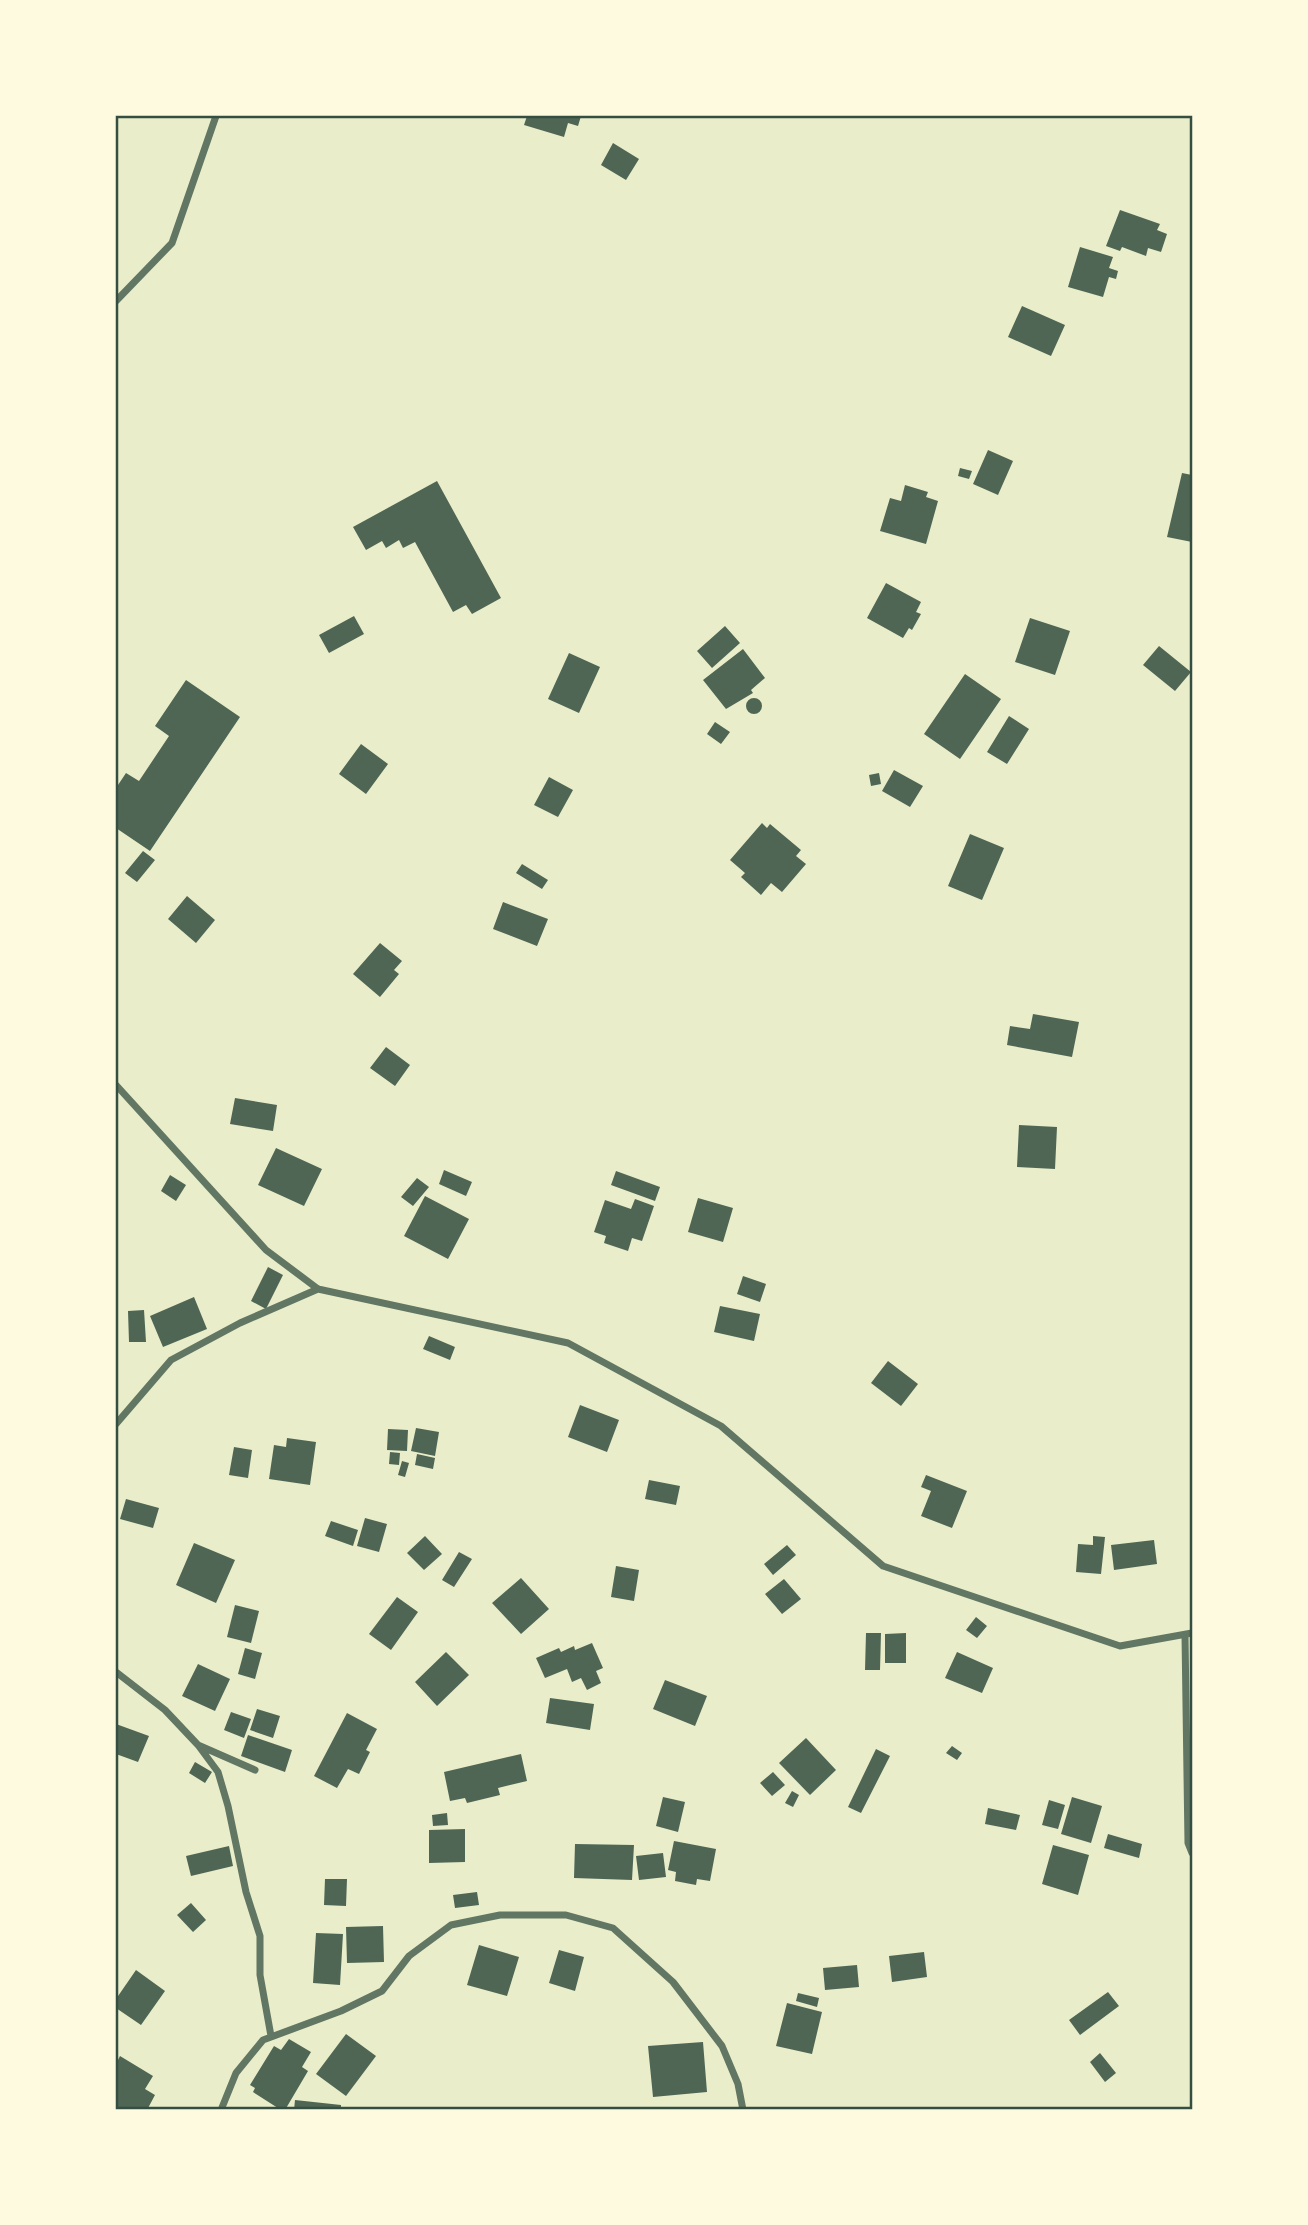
<svg xmlns="http://www.w3.org/2000/svg" width="1308" height="2225" font-family="Cabin,sans-serif">
	<rect width="100%" height="100%" fill="#e9edc9"/>
	<path fill="#4f6655" d="M527,116H581L578,126L568,123L564,137L524,125Z
		M613,143L639,159L626,180L601,165Z
		M1120,210L1160,224L1157,230L1167,234L1161,252L1148,248L1146,256L1122,247L1120,251L1106,246Z
		M1080,247L1113,257L1109,268L1118,271L1116,279L1109,277L1103,297L1068,287Z
		M1022,306L1065,325L1051,356L1008,337Z
		M988,450L1013,461L998,495L973,484Z
		M960,468L972,471L969,479L958,476Z
		M1182,473L1192,475V542L1167,537Z
		M437,481L501,598L472,614L466,605L453,612L415,542L403,548L399,540L386,548L382,541L366,550L353,527Z
		M905,485L928,492L926,497L938,501L926,544L880,531L890,498L901,501Z
		M886,583L921,602L916,612L921,614L912,630L909,628L903,638L867,618Z
		M354,616L364,634L329,653L319,635Z
		M1030,618L1070,631L1055,675L1015,662Z
		M725,626L740,643L712,668L697,651Z
		M1159,646L1191,672L1175,691L1143,665Z
		M743,649L765,678L751,690L753,693L726,709L703,680Z
		M569,653L600,667L579,713L548,699Z
		M965,674L1001,699L960,759L924,734Z
		M186,680L240,717L150,851L116,828V788L126,773L139,781L169,736L155,726Z
		M746 706a8 8 0 1 1 16 0a8 8 0 1 1-16 0Z
		M1009,716L1029,729L1007,764L987,752Z
		M715,722L730,732L721,744L707,734Z
		M361,744L388,764L366,794L339,774Z
		M894,770L923,786L910,807L882,791Z
		M879,773L881,784L871,786L869,775Z
		M549,777L573,790L558,817L534,805Z
		M762,823L767,828L770,824L801,850L796,856L806,864L782,892L771,883L761,895L741,877L745,873L730,860Z
		M970,834L1004,848L982,900L948,886Z
		M143,851L155,860L137,882L125,873Z
		M522,864L548,880L542,889L516,873Z
		M187,896L215,920L196,943L168,919Z
		M503,902L548,919L537,946L493,929Z
		M380,943L402,961L394,970L399,974L380,997L353,974Z
		M1033,1014L1079,1022L1072,1057L1007,1045L1010,1026L1030,1029Z
		M386,1047L410,1065L395,1086L370,1068Z
		M235,1098L277,1105L273,1131L230,1124Z
		M1019,1125L1057,1127L1055,1169L1017,1167Z
		M276,1148L322,1169L304,1206L258,1185Z
		M444,1170L472,1182L466,1196L439,1184Z
		M616,1171L660,1187L655,1201L611,1185Z
		M170,1175L186,1185L176,1201L161,1191Z
		M417,1178L429,1187L413,1206L401,1197Z
		M425,1196L469,1219L448,1259L404,1236Z
		M698,1198L733,1208L723,1242L688,1232Z
		M635,1199L654,1206L642,1241L632,1238L628,1251L604,1243L606,1236L594,1232L605,1200L631,1209Z
		M268,1267L283,1275L266,1309L251,1301Z
		M743,1276L766,1284L760,1302L737,1294Z
		M194,1297L207,1329L163,1347L150,1316Z
		M720,1306L760,1314L754,1341L714,1332Z
		M144,1310L146,1342H129L128,1311Z
		M429,1336L455,1347L450,1360L423,1349Z
		M888,1361L918,1384L901,1406L871,1383Z
		M580,1405L619,1420L607,1452L568,1437Z
		M416,1428L439,1432L435,1456L411,1451Z
		M388,1429L408,1430L407,1451L387,1450Z
		M287,1438L316,1442L310,1485L269,1479L274,1445L286,1447Z
		M234,1447L252,1450L248,1478L229,1475Z
		M390,1452L400,1453L399,1465L389,1464Z
		M417,1454L435,1458L433,1469L415,1465Z
		M402,1461L409,1463L405,1477L398,1475Z
		M926,1475L967,1491L952,1528L921,1516L931,1491L921,1487Z
		M649,1480L680,1486L676,1505L645,1499Z
		M126,1499L159,1508L153,1528L120,1519Z
		M365,1518L387,1524L379,1552L357,1546Z
		M331,1521L358,1530L353,1546L325,1536Z
		M425,1536L442,1554L424,1570L407,1553Z
		M1093,1536L1105,1537L1101,1574L1076,1572L1078,1544L1093,1545Z
		M1154,1540L1157,1564L1114,1570L1111,1545Z
		M194,1543L235,1560L216,1603L176,1585Z
		M787,1545L796,1555L773,1575L764,1564Z
		M459,1552L472,1559L454,1587L442,1580Z
		M616,1566L639,1570L634,1601L611,1597Z
		M521,1578L549,1609L521,1634L492,1603Z
		M784,1579L801,1599L782,1614L765,1594Z
		M397,1597L418,1612L391,1650L369,1634Z
		M235,1605L259,1611L251,1643L227,1637Z
		M976,1617L987,1626L977,1638L966,1630Z
		M866,1633H881L880,1670H865Z
		M906,1633V1663H885V1634Z
		M592,1643L603,1668L596,1671L601,1683L587,1690L581,1678L572,1682L567,1669L545,1678L536,1658L559,1648L561,1652L574,1646L575,1650Z
		M245,1648L262,1653L255,1679L238,1674Z
		M446,1652L469,1675L437,1706L415,1682Z
		M957,1652L993,1668L982,1693L945,1678Z
		M198,1664L230,1679L215,1711L182,1696Z
		M665,1680L707,1696L695,1726L653,1709Z
		M550,1698L594,1704L590,1730L546,1723Z
		M257,1709L280,1716L273,1738L250,1730Z
		M231,1712L251,1719L244,1738L224,1730Z
		M347,1713L377,1729L366,1750L370,1752L359,1774L348,1769L337,1788L314,1776Z
		M116,1724L149,1736L138,1762L116,1754Z
		M248,1735L292,1750L285,1772L241,1756Z
		M806,1738L836,1770L810,1795L779,1763Z
		M952,1746L962,1753L957,1760L946,1753Z
		M876,1749L890,1756L861,1813L848,1807Z
		M521,1754L527,1781L498,1788L500,1795L467,1803L465,1798L450,1801L444,1772Z
		M195,1762L212,1772L205,1783L189,1773Z
		M773,1772L785,1785L772,1796L760,1783Z
		M792,1791L799,1795L793,1807L785,1803Z
		M663,1797L685,1802L678,1832L656,1826Z
		M1072,1797L1102,1806L1091,1843L1061,1834Z
		M1049,1800L1065,1805L1058,1829L1042,1825Z
		M988,1808L1020,1815L1016,1830L985,1824Z
		M447,1813L448,1825L433,1826L432,1815Z
		M465,1829V1862L429,1863V1830Z
		M1108,1834L1142,1844L1139,1858L1104,1848Z
		M674,1841L716,1849L710,1881L697,1879L696,1885L675,1881L676,1872L668,1870Z
		M575,1844L634,1845L632,1880L574,1878Z
		M1053,1845L1089,1855L1078,1895L1042,1884Z
		M229,1846L233,1866L191,1876L186,1856Z
		M663,1853L666,1877L639,1880L636,1856Z
		M325,1879H347L346,1906L324,1905Z
		M477,1892L479,1905L455,1908L453,1895Z
		M191,1903L206,1920L193,1932L177,1915Z
		M383,1926L384,1962L347,1963L346,1927Z
		M316,1933L343,1934L340,1985L313,1983Z
		M479,1945L519,1957L507,1996L467,1985Z
		M559,1950L584,1957L575,1991L549,1983Z
		M924,1952L927,1977L892,1982L889,1956Z
		M857,1965L859,1987L825,1990L823,1968Z
		M136,1970L165,1991L141,2025L116,2008V1999Z
		M1108,1992L1119,2006L1080,2035L1069,2020Z
		M798,1993L819,1998L817,2007L796,2001Z
		M787,2003L822,2012L812,2054L776,2046Z
		M346,2034L376,2056L346,2096L316,2074Z
		M289,2039L311,2052L302,2067L308,2071L285,2110H281L253,2092L255,2088L250,2085L274,2046L281,2050Z
		M703,2042L707,2092L653,2097L648,2046Z
		M1100,2053L1116,2073L1105,2082L1090,2062Z
		M120,2056L153,2076L145,2089L155,2095L147,2110H116V2064Z
		M295,2100L341,2105V2110H294Z"/>
	<g fill="none" stroke-linecap="round" stroke-linejoin="round">
		<path stroke="#617663" stroke-width="7" d="M116,301L172,243L216,116
			M116,1085L266,1250L318,1289L568,1343L721,1426L883,1566L1120,1646L1192,1633
			M116,1424L171,1360L240,1323L318,1289
			M1185,1635L1188,1843L1192,1853
			M116,1672L165,1710L198,1745L255,1770
			M198,1745L218,1772L228,1806L246,1892L260,1936V1975L271,2036
			M221,2110L236,2073L263,2040L341,2011L382,1991L409,1956L451,1925L500,1915H566L613,1928L673,1982L722,2046L738,2084L743,2110"/>
	</g>
	<rect width="1308" height="2225" fill="none" stroke="#fefae0" stroke-width="234"/>
	<rect x="117" y="117" width="1074" height="1991" fill="none" stroke="#344e41" stroke-width="2.5"/>
</svg>
